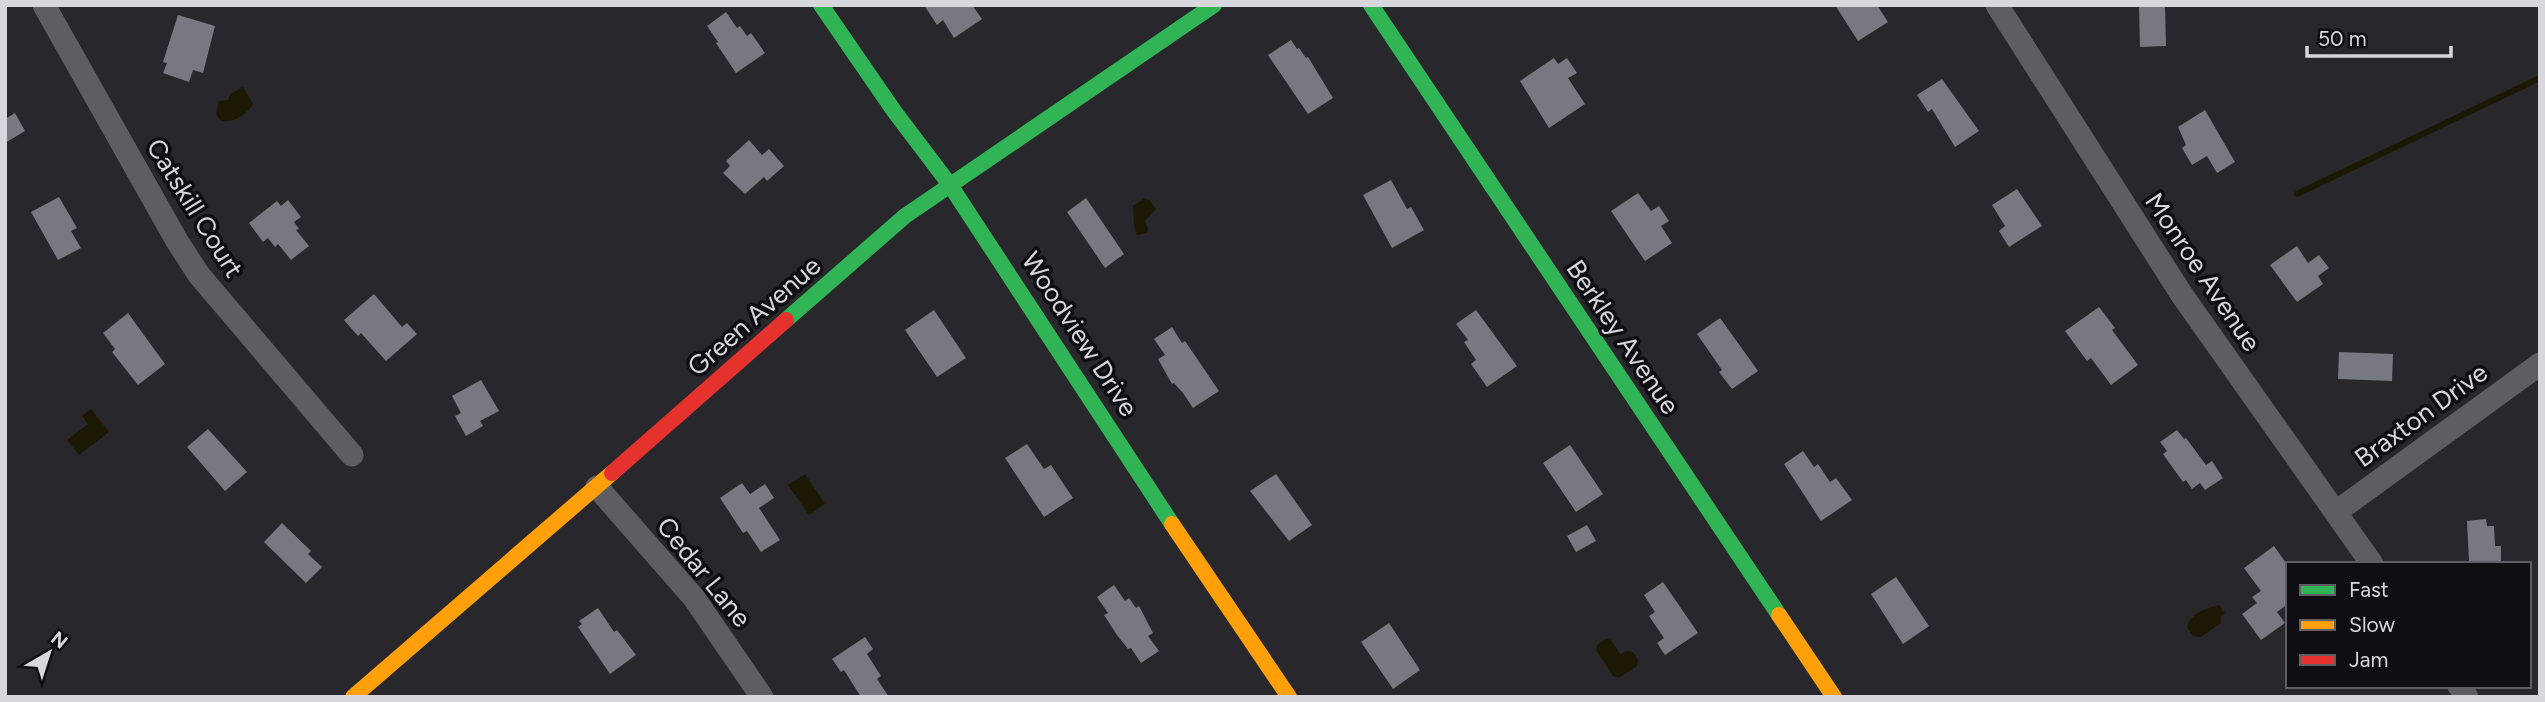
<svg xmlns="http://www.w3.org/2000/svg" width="2545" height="702" font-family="Figtree,sans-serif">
	<rect width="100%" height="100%" fill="#27272c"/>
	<path fill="#1c1804" d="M243,87L253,104C247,114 232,125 220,120L216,114L219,101L228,100L230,94Z
		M1145,198L1149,200L1156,209L1145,221L1148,228L1147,233L1137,235L1134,225L1133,206Z
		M91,409L109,432L79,455L67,440L88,424L82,416Z
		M805,474L825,504L809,515L788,485Z
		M2219,605L2225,613L2221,616V623L2201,637L2193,636L2187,627C2191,612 2208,608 2219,605Z
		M1606,639L1611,640L1620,654L1627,651L1633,652L1638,660L1637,666L1619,678L1613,676L1596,650L1597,645Z"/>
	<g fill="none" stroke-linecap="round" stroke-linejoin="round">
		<path stroke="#1c1804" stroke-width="6" d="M2297,194L2540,78"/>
	</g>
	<path fill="#787881" d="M924,5H972L982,19L954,38L943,20L937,25Z
		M1835,5H1877L1888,22L1858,41Z
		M2139,5H2165L2166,46L2140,47Z
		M726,12L737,28L740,26L747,36L751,33L765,53L736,73L716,43L718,42L707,26Z
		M178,15L215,26L203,73L193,70L189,82L163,73L167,63L163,62Z
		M1291,40L1297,49L1299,48L1306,58L1308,57L1333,98L1308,114L1268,55Z
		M1554,58L1558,64L1567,58L1577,73L1568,78L1585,104L1549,128L1520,81Z
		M1942,79L1979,131L1955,147L1932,109L1928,112L1917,95Z
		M2205,110L2235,162L2217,173L2207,156L2192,165L2182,148L2186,145L2178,127Z
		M15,113L25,131L5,143V119Z
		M749,140L762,155L769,149L784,166L767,181L764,177L745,194L723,173L730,166L726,161Z
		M1391,180L1407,209L1411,207L1424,230L1392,248L1363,195Z
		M2017,189L2042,226L2009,247L1999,231L2005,226L1992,205Z
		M1638,193L1651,211L1659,206L1669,221L1661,226L1672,243L1645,261L1611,211Z
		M59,197L77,228L71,231L81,248L58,260L31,212Z
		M1086,198L1124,254L1105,268L1067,212Z
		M288,200L301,217L294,222L299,229L296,230L309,246L291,260L278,244L275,247L268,238L263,242L249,223L277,201L281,206Z
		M2297,246L2308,263L2319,255L2329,268L2318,276L2323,284L2297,302L2270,265Z
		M374,294L402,327L407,323L417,334L386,361L361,333L358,336L344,320Z
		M2099,307L2115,328L2112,330L2138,365L2111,385L2091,358L2087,361L2065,331Z
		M934,310L966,358L937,377L905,330Z
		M1476,310L1517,366L1487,387L1471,364L1476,360L1464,342L1468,340L1456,324Z
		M128,313L165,364L138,385L112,352L115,349L103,333Z
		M1720,318L1758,371L1732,389L1719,372L1722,370L1697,334Z
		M1172,327L1182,343L1185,341L1219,391L1193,408L1183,393L1174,383L1172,384L1158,359L1165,355L1154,339Z
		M2339,352L2393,354L2392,381L2338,379Z
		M481,380L499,411L480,421L483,426L466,436L455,416L461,413L452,396Z
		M208,429L247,472L225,491L187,447Z
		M2177,430L2184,439L2186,438L2206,465L2212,461L2223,478L2205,490L2200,483L2192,489L2186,480L2183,482L2163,454L2167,451L2160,442Z
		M1027,444L1044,469L1051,465L1073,498L1044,517L1005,458Z
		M1570,445L1603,494L1576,512L1543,463Z
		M1803,451L1814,467L1818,464L1830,482L1836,478L1852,500L1821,521L1784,464Z
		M1276,474L1312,525L1289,541L1250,491Z
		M742,483L750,494L765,484L774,498L759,508L780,540L761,552L747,531L743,533L720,498Z
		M2486,519L2487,526H2494L2495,546H2501V561H2493V564H2471L2469,561L2467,521Z
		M282,523L311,551L308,554L322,567L306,583L264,542Z
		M1587,525L1596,541L1576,552L1567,536Z
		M2274,546L2288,566V604L2277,612L2285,623L2261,640L2242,614L2257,603L2252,597L2261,591L2244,568Z
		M1896,577L1929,626L1903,644L1871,594Z
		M1663,582L1698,633L1665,655L1657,643L1664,638L1649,616L1655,612L1644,595Z
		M1114,585L1125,601L1129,598L1136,608L1139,606L1153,633L1148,636L1159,651L1141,663L1131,648L1128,649L1117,635L1104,615L1108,613L1097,597Z
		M598,608L614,632L617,630L636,655L610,674L578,627L582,624L579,621Z
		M1389,623L1420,670L1393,689L1361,642Z
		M865,637L873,649L867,654L881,676L877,679L889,697H861L844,670L841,672L832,659Z"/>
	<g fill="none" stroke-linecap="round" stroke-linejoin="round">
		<path stroke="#5d5d62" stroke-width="23" d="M44,5L177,241L199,275L352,455
			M1997,5L2182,295L2372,564
			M597,487L694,598L762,697
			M2336,512L2540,364
			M2459,686L2467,697"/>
		<path stroke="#30b455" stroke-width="16" d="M821,5L894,111L950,185L1172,524
			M1371,5L1779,615
			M786,320L905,216L1214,5"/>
		<path stroke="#ff9f0a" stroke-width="16" d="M1172,524L1289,697
			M1779,615L1834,697
			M353,697L612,473"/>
		<path stroke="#e5322d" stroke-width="16" d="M612,473L786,320"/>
	</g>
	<g text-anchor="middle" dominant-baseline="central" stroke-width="7" stroke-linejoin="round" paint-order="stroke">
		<g font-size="26" fill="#d7d7de" stroke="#0e0e13">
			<text transform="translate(195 208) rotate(58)">Catskill Court</text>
			<text transform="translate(2203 272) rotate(56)">Monroe Avenue</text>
			<text transform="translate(754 316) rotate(-41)">Green Avenue</text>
			<text transform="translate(1080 334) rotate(57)">Woodview Drive</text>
			<text transform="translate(1623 337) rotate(56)">Berkley Avenue</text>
			<text transform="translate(2421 415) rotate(-36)">Braxton Drive</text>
			<text transform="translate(704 572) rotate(51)">Cedar Lane</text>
		</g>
	</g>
	<rect width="2545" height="702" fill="none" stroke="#d7d7de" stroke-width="14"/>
	<rect x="2286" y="562" width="245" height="126" fill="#0e0e13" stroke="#5e5e64" stroke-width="2"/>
	<rect x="2300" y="585" width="35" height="10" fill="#30b455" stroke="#5e5e64" stroke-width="2"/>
	<text x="2349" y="597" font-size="21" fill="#d7d7de">Fast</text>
	<rect x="2300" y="620" width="35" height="10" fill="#ff9f0a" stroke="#5e5e64" stroke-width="2"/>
	<text x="2349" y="632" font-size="21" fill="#d7d7de">Slow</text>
	<rect x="2300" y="655" width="35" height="10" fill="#e5322d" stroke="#5e5e64" stroke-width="2"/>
	<text x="2349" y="667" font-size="21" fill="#d7d7de">Jam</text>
	<g transform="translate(49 653) rotate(39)" stroke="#0e0e13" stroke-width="5" paint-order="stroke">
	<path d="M0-5L12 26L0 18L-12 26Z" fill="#d7d7de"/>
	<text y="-10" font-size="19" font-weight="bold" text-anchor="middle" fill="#d7d7de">N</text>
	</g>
	<path d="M2307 46v10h144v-10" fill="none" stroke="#d7d7de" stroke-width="3.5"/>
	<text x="2318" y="46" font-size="21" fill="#d7d7de" stroke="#0e0e13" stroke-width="5" paint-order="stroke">50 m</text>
</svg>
